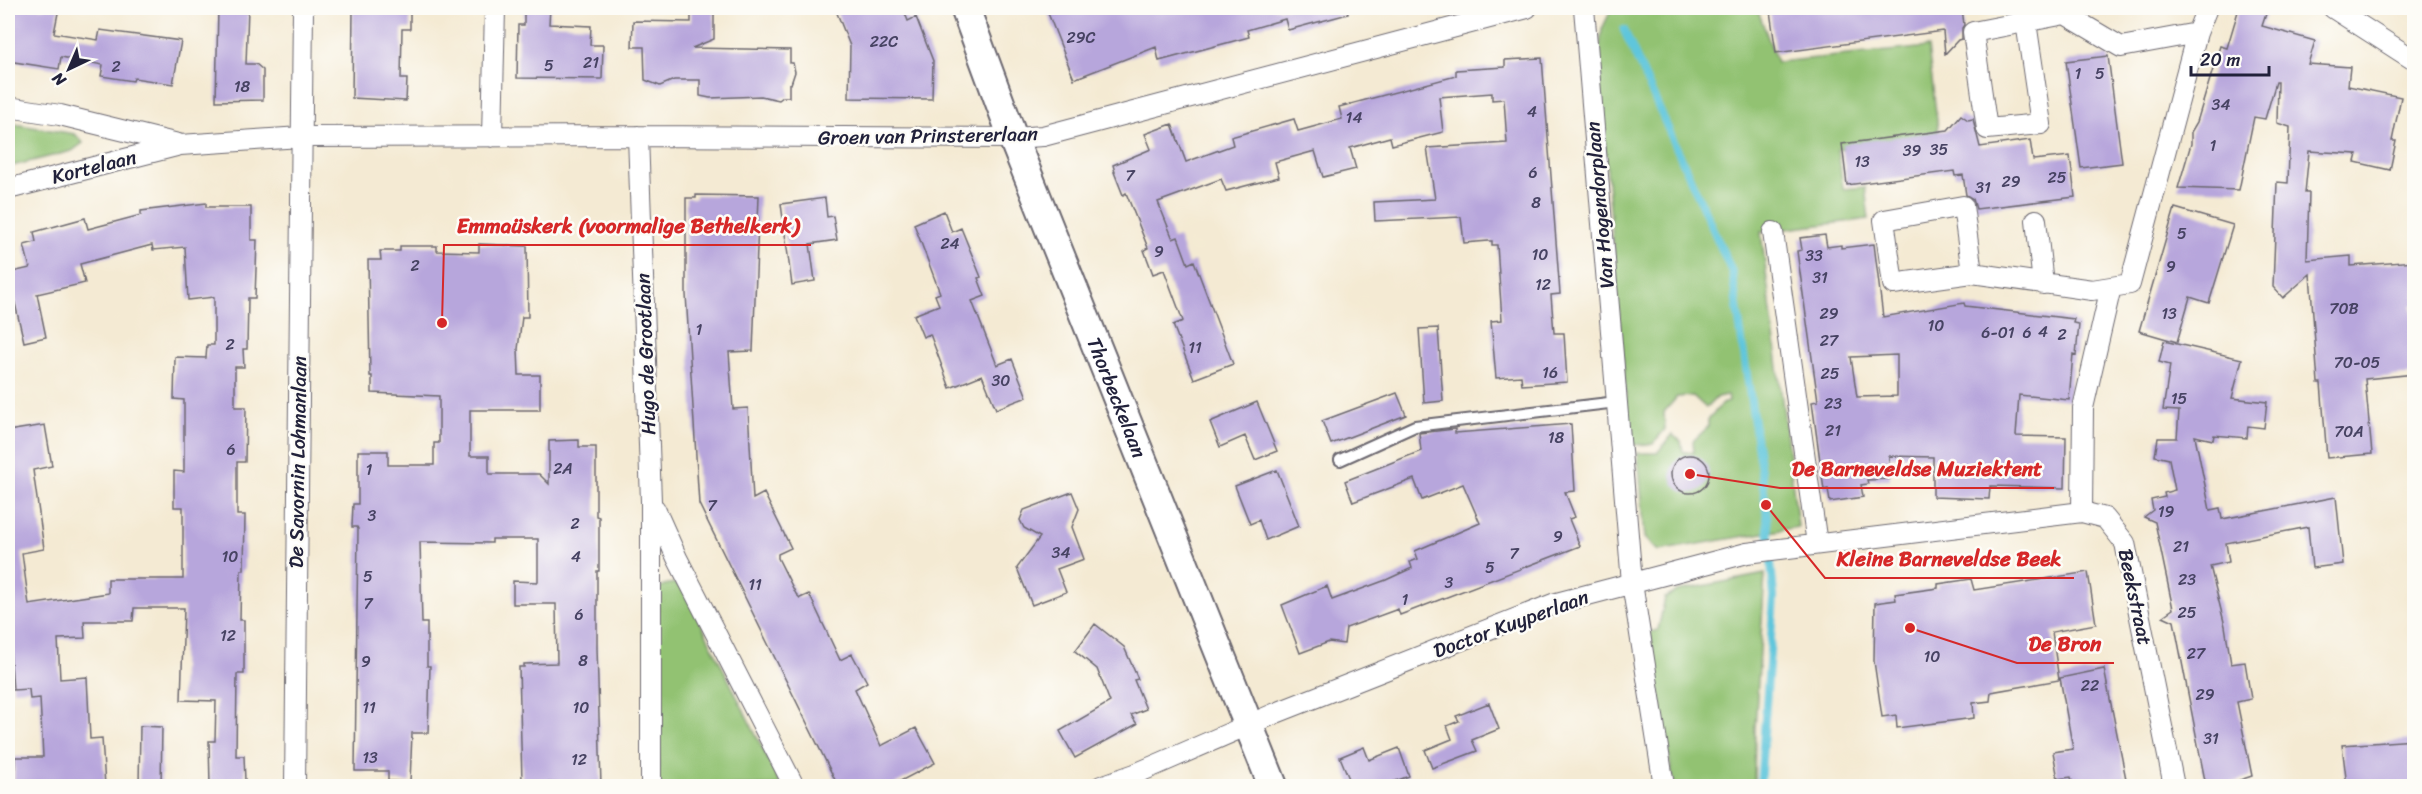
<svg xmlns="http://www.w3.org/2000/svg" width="2422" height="794" font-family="Sriracha,sans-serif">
	<rect width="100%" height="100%" fill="#fdfcf7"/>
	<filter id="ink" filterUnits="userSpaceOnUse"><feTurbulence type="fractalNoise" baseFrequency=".0167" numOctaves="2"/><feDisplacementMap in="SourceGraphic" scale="12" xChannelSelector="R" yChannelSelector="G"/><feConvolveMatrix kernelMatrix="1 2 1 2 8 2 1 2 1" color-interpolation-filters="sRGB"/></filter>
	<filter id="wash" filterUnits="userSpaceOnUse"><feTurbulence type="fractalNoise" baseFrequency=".008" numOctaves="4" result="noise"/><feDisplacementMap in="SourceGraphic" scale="24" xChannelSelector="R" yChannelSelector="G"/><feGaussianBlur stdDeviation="1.35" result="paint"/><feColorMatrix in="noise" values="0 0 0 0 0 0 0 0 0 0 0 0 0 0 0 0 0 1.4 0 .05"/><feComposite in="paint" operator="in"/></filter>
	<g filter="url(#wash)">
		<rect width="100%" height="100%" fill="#f4ead3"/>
		<path fill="#92c272" stroke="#5a7256" stroke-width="1.5" d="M1612,8H1757L1777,62L1928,47L1939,137L1838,149L1843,189L1865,187L1869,219L1761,232L1798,527L1658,551L1645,538L1638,453H1657L1672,435L1681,441L1683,452H1694L1693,441L1708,427V419L1722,404L1729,402L1728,395L1717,397L1706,408L1693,396L1677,397L1664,412L1665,429L1653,444L1630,445L1598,63L1602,29Z
			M8,123L75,134L83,143L72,151L8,167Z
			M1765,574L1755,728L1754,786H1675L1671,769L1650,632L1658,630L1665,598L1677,591Z
			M674,583L685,591L781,786H658V590L664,585Z"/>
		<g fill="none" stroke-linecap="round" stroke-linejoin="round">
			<path stroke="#5fc6dc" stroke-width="8" d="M1624,30L1732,272L1766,505L1774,597L1760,786"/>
		</g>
		<g id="blocks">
			<path fill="#b7a6dc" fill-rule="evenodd" d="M15,8H59L54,33L98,40L100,30L181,41L173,84L134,78L133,81L101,76L103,65L61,57L59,69L8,61V34L11,35Z
				M218,8H248L246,64H256L263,70V100L216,101Z
				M353,8H410V29H402L401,79H407L406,101L352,98Z
				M524,8H550L549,24L591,26L590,45H603L602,79L517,78L518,25H524Z
				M691,8H714V39L692,48L790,50V63H793L795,72L791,84H789V97H783L779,100L761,96L710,98L700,96V80H674L660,86L645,80L644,47H632L633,21L691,22Z
				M835,8H903L908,21L916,17L933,61L932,99L849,98L850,46Z
				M1046,8H1347L1348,14L1288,30L1285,19L1247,30L1249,37L1159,61L1156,47L1074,79Z
				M1799,8H1962L1964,25L1962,28V39L1958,40L1945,54L1943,31L1776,53L1770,11Z
				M2239,8H2268L2262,26L2315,41L2308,64L2350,67L2348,86L2401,97L2392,141H2396L2390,170L2355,162L2357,154L2309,151L2305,193H2309L2307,260L2351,256V266L2415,261V305H2411L2415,333V374L2365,379L2372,454L2327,458L2321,383H2318L2310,274L2283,298L2273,287L2277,182L2288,183L2290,127L2277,123L2278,82H2276L2265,119L2254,117L2239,190L2178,188L2191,144V132L2197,122L2220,46L2227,48Z
				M2108,56L2122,163L2081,168L2066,61Z
				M1542,58L1560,294L1551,295L1554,333H1564L1567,382L1522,385L1521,376L1496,378L1491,321L1502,320L1497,245H1492V241H1489L1464,243L1461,217L1375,221L1374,202L1435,199L1427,148L1507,143L1504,99L1492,100V93L1439,97L1443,132L1392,145L1390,137L1350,148L1356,169L1323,177L1315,151L1275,162L1279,177L1226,191L1221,179L1158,202L1173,239L1178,237L1188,264L1194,261L1233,364L1194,379L1173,325L1183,321L1164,270L1153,274L1144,250L1148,248L1126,193L1123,195L1114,172H1115L1113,165L1151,149L1145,134L1172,124L1186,162L1233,145L1231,137L1294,119L1298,131L1342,119L1339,107L1456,76V70L1505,67V60Z
				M1961,115L1968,120L1973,119L1980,147L2030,140L2033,160L2070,156L2075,197L1976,209L1973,199L1966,195L1963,175L1955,176L1954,171L1847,185L1842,144L1948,130Z
				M696,195L759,196L753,351L729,352L733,409L748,408L753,499L764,493L791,548L778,554V558L796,594L800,598L809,594L840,660L852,654L867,682L855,689L881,746L916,728L935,763L891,786H838L699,504L686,294V198H696Z
				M825,198L827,217L833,216L837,240L810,244L815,281L792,285L781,204Z
				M206,203V207H251V240H257L255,298H248L247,349H243L244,367H235V407H246L245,462H237V515H245L244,570H241L240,620H244V674H237L236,756H244L245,781H242L243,786H210L209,741H215L216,701L181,700L184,608H134L133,621H84L85,638L58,639L60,679L87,677L90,739L102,738L105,786H14L15,757H43L40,698L30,699L29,689L13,690L8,621V431L45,425L52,466L33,470L44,549L22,553L29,605L108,593V579H183V507H174V471L184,472V400L174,399L175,357L206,358L207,345H214V297L188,300L185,247L153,250L152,245L80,264L85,283L37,294L46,337L24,342L8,273L30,268L24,245L36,242L34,232L85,218L88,229L141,215V211Z
				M2175,208L2233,225L2209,303L2190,297L2177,342L2139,331Z
				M944,211L952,232L961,228L981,277L978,278L985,296L972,301L997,365L1012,359L1027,397L996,409L982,375L950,388L930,334L923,337L914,315L939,305L935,295L940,293L914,224Z
				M1825,235L1827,247L1841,245V248L1874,244L1883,317L1964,303L1965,306L2074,319L2073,323L2079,324L2076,355L2073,354L2069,400L2019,395L2016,436L2066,437L2065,488L1990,486L1989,499L1933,497V457L1889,456L1890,479L1867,480L1868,484L1861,485L1863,497L1830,502L1828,489L1824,490L1812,402L1818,401L1797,251L1802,250L1800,238ZM1897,355V396L1857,397L1851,357Z
				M479,244L527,246L528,317H522L518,349L519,375H540V410H470V456H489V474H539L549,484V441L579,440V447H596V516L599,517V571H597V648L601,786H570V783L522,782L519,667H524V664L557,663L556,604H513V581L538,582V539H492V543L420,542L422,623H427V666H430L428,733H412L410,782L388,781V771H355L358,529L357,527H352L353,504H358V451H388V465H434V443H439V396L372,393V376H370L368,260H381L380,251H400V246H437V251L479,252Z
				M1438,328L1443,401L1424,403L1419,329Z
				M2164,341L2242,359L2232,398L2267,402L2264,428L2248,426L2247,438L2214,435L2213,440L2195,436L2210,510L2220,508L2222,519L2336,497L2343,564L2312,568L2308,527L2226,543L2229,562L2210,566L2225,626L2231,664L2245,662L2251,699L2237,702L2252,776L2231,783L2232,786H2206L2174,621L2163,616L2173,609L2172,604L2155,522L2144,517L2153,510L2151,500L2165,497L2164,493L2175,490L2169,459L2155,456L2158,438H2177L2179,411L2163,410L2170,365L2159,362Z
				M1397,393L1406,415L1331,444L1322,421Z
				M1257,402L1277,451L1255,460L1245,436L1220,447L1210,422Z
				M1571,424L1575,491L1565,492L1575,517L1569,519L1580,546L1400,615L1398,609L1346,628L1344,644L1329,642L1300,653L1282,605L1327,586L1332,600L1386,580L1412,568L1410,562L1418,559L1415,551L1480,523L1463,484L1422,500L1414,479L1353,502L1345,481L1421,451L1419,433L1455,429V433Z
				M1671 474a19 19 0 1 1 38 0a19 19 0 1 1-38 0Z
				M1277,470L1299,526L1266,540L1259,520L1250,524L1235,486Z
				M1072,492L1079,509L1072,527L1084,559L1057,569L1066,592L1032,605L1017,568L1040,537L1024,528L1020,520L1024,510Z
				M2088,572L2096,624L2052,632L2059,680L1991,692L1990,701L1973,703L1974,718L1897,728L1896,715L1882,717L1874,661L1875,603L1896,600L1895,594L1938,588V584L1971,579L1974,590Z
				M1095,624L1124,647L1138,679L1134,680L1146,709L1131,715L1137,724L1075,758L1060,731L1110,702L1097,669L1075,651Z
				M2104,669L2127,784L2114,786H2073L2071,777L2058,779L2053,752L2073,749L2060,678Z
				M1489,703L1499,729L1472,740L1477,751L1432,768L1425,750L1452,739L1447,726L1459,721L1456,716Z
				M140,726L162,727L161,786H139Z
				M2415,740V784L2347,786L2342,745Z
				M1364,747L1369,760L1399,748L1409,776L1382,786H1352L1340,757Z"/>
		</g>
	</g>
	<g filter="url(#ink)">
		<use href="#blocks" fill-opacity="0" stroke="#6c6870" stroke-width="1.5"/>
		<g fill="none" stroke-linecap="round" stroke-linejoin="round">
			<g stroke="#6c6870" stroke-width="14">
				<path id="lane" d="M1340,460L1415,426L1617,402"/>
			</g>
			<g stroke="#6c6870" stroke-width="22">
				<path id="street" d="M1584,8L1632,583L1664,786
					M2333,8L2414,60
					M2026,22L2041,124L1987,129L1973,32L2065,14L2121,47L2197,33
					M8,107L60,115L178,144
					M638,136L651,501V786
					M492,137L495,8
					M8,189L180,145L301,137L638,136L1013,138L1043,136L1527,8
					M1963,206L1972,273L1893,284L1884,220Z
					M2036,220L2043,284
					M1773,232L1817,544
					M1972,273L2092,290L2130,284L2197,33L2207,8
					M655,509L677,558L794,786
					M2082,512L2083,408L2111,287
					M295,786L303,8
					M1101,786L1135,774L1276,713L1553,604L1747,553L2082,512L2105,518L2125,543L2174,786"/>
			</g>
			<g stroke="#6c6870" stroke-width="32">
				<g id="secondary">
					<path id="s1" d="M965,8L1013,138L1273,786"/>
				</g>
			</g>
			<use href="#lane" stroke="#fff" stroke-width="10"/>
			<use href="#street" stroke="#fff" stroke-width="20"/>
			<use href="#secondary" stroke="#fff" stroke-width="28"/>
		</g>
	</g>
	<g text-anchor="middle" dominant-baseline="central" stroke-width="5" stroke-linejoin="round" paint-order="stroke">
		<g font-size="16" fill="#474363">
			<text x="1081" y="37">29C</text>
			<text x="884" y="41">22C</text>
			<text x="591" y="62">21</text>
			<text x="549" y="65">5</text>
			<text x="116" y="66">2</text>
			<text x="2078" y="73">1</text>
			<text x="2100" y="73">5</text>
			<text x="242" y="86">18</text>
			<text x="2221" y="104">34</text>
			<text x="1532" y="111">4</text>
			<text x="1354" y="117">14</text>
			<text x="2213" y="145">1</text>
			<text x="1939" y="149">35</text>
			<text x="1912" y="150">39</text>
			<text x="1862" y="161">13</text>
			<text x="1533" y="172">6</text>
			<text x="1130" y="175">7</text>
			<text x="2057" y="177">25</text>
			<text x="2011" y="181">29</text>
			<text x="1983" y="187">31</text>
			<text x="1536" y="202">8</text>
			<text x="2182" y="233">5</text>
			<text x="950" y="243">24</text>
			<text x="1159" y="251">9</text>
			<text x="1540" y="254">10</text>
			<text x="1814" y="255">33</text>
			<text x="415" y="265">2</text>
			<text x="2171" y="266">9</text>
			<text x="1820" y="277">31</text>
			<text x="1543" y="284">12</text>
			<text x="2344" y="308">70B</text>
			<text x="1829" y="313">29</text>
			<text x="2169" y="313">13</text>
			<text x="1936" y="325">10</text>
			<text x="699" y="329">1</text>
			<text x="2043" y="331">4</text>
			<text x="1998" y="332">6-01</text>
			<text x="2027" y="332">6</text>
			<text x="2062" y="334">2</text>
			<text x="1829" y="340">27</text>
			<text x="230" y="344">2</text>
			<text x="1195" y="347">11</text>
			<text x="2357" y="362">70-05</text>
			<text x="1550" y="372">16</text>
			<text x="1830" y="373">25</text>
			<text x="1001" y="380">30</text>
			<text x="2179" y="398">15</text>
			<text x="1833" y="403">23</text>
			<text x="1833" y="430">21</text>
			<text x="2349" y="431">70A</text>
			<text x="1556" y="437">18</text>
			<text x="231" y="449">6</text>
			<text x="563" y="468">2A</text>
			<text x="369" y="469">1</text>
			<text x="712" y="505">7</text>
			<text x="2166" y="511">19</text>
			<text x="372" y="515">3</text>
			<text x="575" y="523">2</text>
			<text x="1558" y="536">9</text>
			<text x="2181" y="546">21</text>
			<text x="1061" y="552">34</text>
			<text x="1514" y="553">7</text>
			<text x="230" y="556">10</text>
			<text x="576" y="556">4</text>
			<text x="1490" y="567">5</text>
			<text x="368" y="576">5</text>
			<text x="2187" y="579">23</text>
			<text x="1449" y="582">3</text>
			<text x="755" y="584">11</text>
			<text x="1405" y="599">1</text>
			<text x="368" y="603">7</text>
			<text x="2187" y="612">25</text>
			<text x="579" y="614">6</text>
			<text x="228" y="635">12</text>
			<text x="2196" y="653">27</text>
			<text x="1932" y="656">10</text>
			<text x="583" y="660">8</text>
			<text x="366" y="661">9</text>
			<text x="2090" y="685">22</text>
			<text x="2205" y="694">29</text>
			<text x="369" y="707">11</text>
			<text x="581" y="707">10</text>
			<text x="2211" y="738">31</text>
			<text x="370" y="757">13</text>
			<text x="579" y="759">12</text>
		</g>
		<g font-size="20" fill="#22223b" stroke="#fdfcf7">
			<text transform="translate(928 136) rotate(-1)">Groen van Prinstererlaan</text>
			<text transform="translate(94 167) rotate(-14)">Kortelaan</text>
			<text transform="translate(1600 205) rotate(-95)">Van Hogendorplaan</text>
			<text transform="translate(646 354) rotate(-92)">Hugo de Grootlaan</text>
			<text stroke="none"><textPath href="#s1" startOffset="418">Thorbeckelaan</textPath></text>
			<text transform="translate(298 462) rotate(-89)">De Savornin Lohmanlaan</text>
			<text transform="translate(2135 597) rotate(78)">Beekstraat</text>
			<text transform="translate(1511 624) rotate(-20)">Doctor Kuyperlaan</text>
		</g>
	</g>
	<path fill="none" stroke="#d62828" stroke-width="2" d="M442 323L444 245H811M1690 474L1780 488H2054M1766 505L1825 578H2074M1910 628L2017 663H2114"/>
	<g fill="#d62828" stroke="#fdfcf7" stroke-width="2">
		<circle cx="442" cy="323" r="6"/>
		<circle cx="1690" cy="474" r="6"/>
		<circle cx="1766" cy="505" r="6"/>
		<circle cx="1910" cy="628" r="6"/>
	</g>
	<g font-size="21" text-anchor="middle" font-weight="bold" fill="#d62828" stroke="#fdfcf7" stroke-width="5" stroke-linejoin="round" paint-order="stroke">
		<text x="628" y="233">Emmaüskerk (voormalige Bethelkerk)</text>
		<text x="1917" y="476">De Barneveldse Muziektent</text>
		<text x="1949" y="566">Kleine Barneveldse Beek</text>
		<text x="2065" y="651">De Bron</text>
	</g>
	<rect width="2422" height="794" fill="none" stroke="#fdfcf7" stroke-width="30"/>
	<g transform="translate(69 69) rotate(224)" stroke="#fdfcf7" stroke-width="4.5" paint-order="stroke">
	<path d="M0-4.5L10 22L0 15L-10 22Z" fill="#22223b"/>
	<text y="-9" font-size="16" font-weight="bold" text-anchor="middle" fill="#22223b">N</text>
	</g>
	<path d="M2191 66v9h78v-9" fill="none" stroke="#22223b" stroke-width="3"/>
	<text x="2200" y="66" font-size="18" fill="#22223b" stroke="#fdfcf7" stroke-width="4.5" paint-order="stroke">20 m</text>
</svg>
